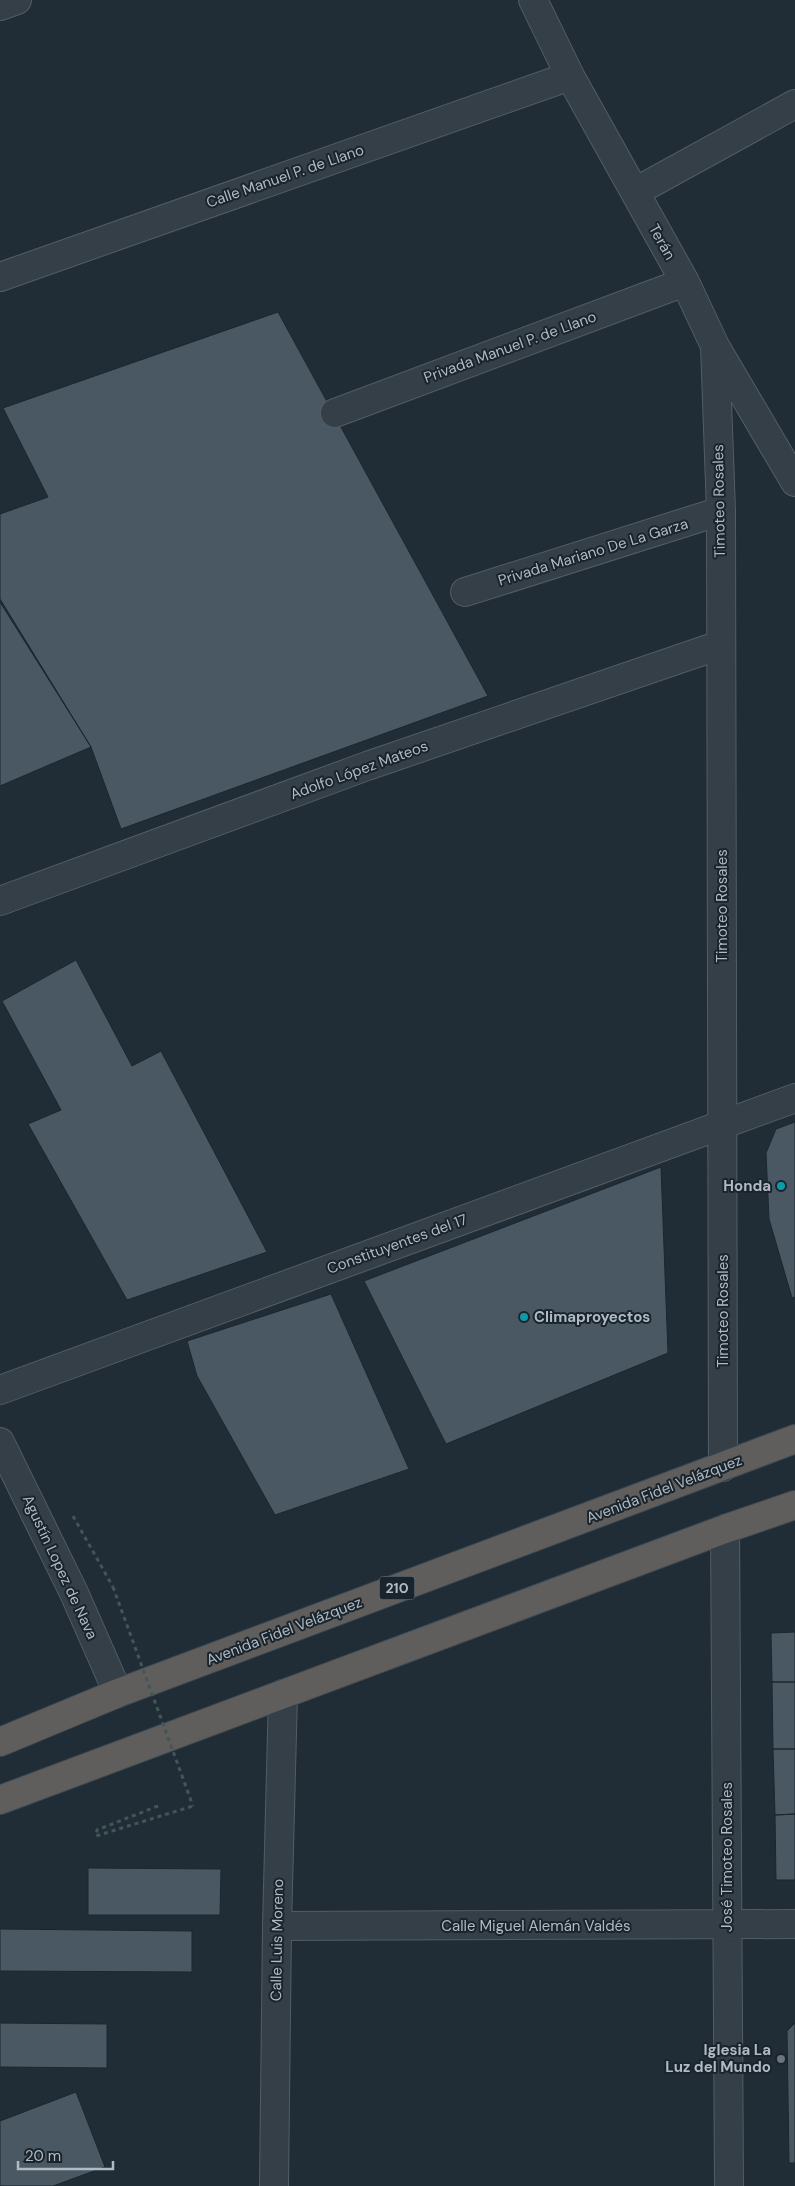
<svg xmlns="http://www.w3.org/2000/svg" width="795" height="2186" font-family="'DM Sans',sans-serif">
	<rect width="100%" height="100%" fill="#212d36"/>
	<path fill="#495862" stroke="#1c262e" d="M278,312L488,696L121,829L91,747L0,599V514L48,497L3,408Z
		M0,602L91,747L0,786Z
		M76,960L132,1066L161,1051L267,1252L127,1300L28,1124L61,1110L2,1001Z
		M795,1122V1297L792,1298L769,1219L766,1153L776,1129Z
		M661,1167L668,1353L446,1444L364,1281Z
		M331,1294L409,1469L275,1515L197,1376L187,1341Z
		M795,1632V1682H772L771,1633Z
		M772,1682H795V1749H773Z
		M773,1749H795V1814L775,1815Z
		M795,1814V1880H776L775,1815Z
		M88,1868L221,1869L220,1915H88Z
		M0,1929L192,1931V1972L0,1971Z
		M0,2023L107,2024V2068L0,2067Z
		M795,2023V2163H789L787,2031Z
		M76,2092L105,2167L53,2186H0V2121Z"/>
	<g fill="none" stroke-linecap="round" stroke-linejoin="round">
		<g stroke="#525d65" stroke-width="30">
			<path id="minor" d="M533,0L570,76L685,282L715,346L795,482
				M0,6L17,0
				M635,192L795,104
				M0,277L570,76
				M715,346L721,511L723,1467
				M335,413L685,282
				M465,592L721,511
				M0,901L367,766L720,645
				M0,1390L795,1098
				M0,1442L74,1593L118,1693
				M725,1529L729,2186
				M277,1926L795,1924
				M274,2186L277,1926L283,1694"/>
		</g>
		<g stroke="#3f4a52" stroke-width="30">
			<path id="trunk" d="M0,1742L118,1693L795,1439
				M0,1800L725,1529L795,1505"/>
		</g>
		<path stroke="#435656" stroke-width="3" stroke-dasharray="4 4" stroke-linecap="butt" d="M73,1516L113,1587
			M158,1806L97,1830L96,1836L193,1806"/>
		<use href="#minor" stroke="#353f47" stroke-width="28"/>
		<use href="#trunk" stroke="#605e5c" stroke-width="28"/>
		<path stroke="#435656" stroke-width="3" stroke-dasharray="4 4" stroke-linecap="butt" d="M113,1587L193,1806"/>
	</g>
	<g fill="#0f9aa8" stroke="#1a242c" stroke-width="2">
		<circle cx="781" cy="1186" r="5"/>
		<circle cx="524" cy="1317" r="5"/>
	</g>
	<circle fill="#6b7280" stroke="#1a242c" stroke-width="2" cx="781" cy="2059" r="5"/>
	<g text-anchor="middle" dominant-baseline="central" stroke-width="4" stroke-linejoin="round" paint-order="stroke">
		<rect fill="#1a242c" stroke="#828d96" stroke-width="1" x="379.5" y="1576.5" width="35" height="23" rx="4"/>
		<g font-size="14" font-weight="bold" fill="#afbac4">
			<text x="397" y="1588">210</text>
		</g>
		<g font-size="15" fill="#afbac4" stroke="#1a242c">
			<text transform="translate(285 176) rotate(-19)">Calle Manuel P. de Llano</text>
			<text transform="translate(662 242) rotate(61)">Terán</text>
			<text transform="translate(510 347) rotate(-20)">Privada Manuel P. de Llano</text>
			<text transform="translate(719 501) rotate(-91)">Timoteo Rosales</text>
			<text transform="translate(593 552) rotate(-17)">Privada Mariano De La Garza</text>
			<text transform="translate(359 770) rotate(-20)">Adolfo López Mateos</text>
			<text transform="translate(722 906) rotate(-90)">Timoteo Rosales</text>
			<text transform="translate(397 1244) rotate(-20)">Constituyentes del 17</text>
			<text transform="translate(723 1311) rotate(-90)">Timoteo Rosales</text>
			<text transform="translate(664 1489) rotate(-21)">Avenida Fidel Velázquez</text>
			<text transform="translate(60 1567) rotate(65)">Agustín Lopez de Nava</text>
			<text transform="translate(284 1631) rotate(-21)">Avenida Fidel Velázquez</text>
			<text transform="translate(727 1857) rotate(-90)">José Timoteo Rosales</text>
			<text x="536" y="1926">Calle Miguel Alemán Valdés</text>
			<text transform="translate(277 1940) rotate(-89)">Calle Luis Moreno</text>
		</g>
		<g font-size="15" font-weight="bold" fill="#afbac4" stroke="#1a242c" text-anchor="end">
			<text x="771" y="1186">Honda</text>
			<text x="534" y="1317" text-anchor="start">Climaproyectos</text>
			<text x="771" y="2050">Iglesia La<tspan x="771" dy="17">Luz del Mundo</tspan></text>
		</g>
	</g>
	<path d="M18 2161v8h95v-8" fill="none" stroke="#afbac4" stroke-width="2.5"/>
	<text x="25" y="2161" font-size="15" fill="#afbac4" stroke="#1a242c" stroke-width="4" paint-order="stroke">20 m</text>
</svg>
